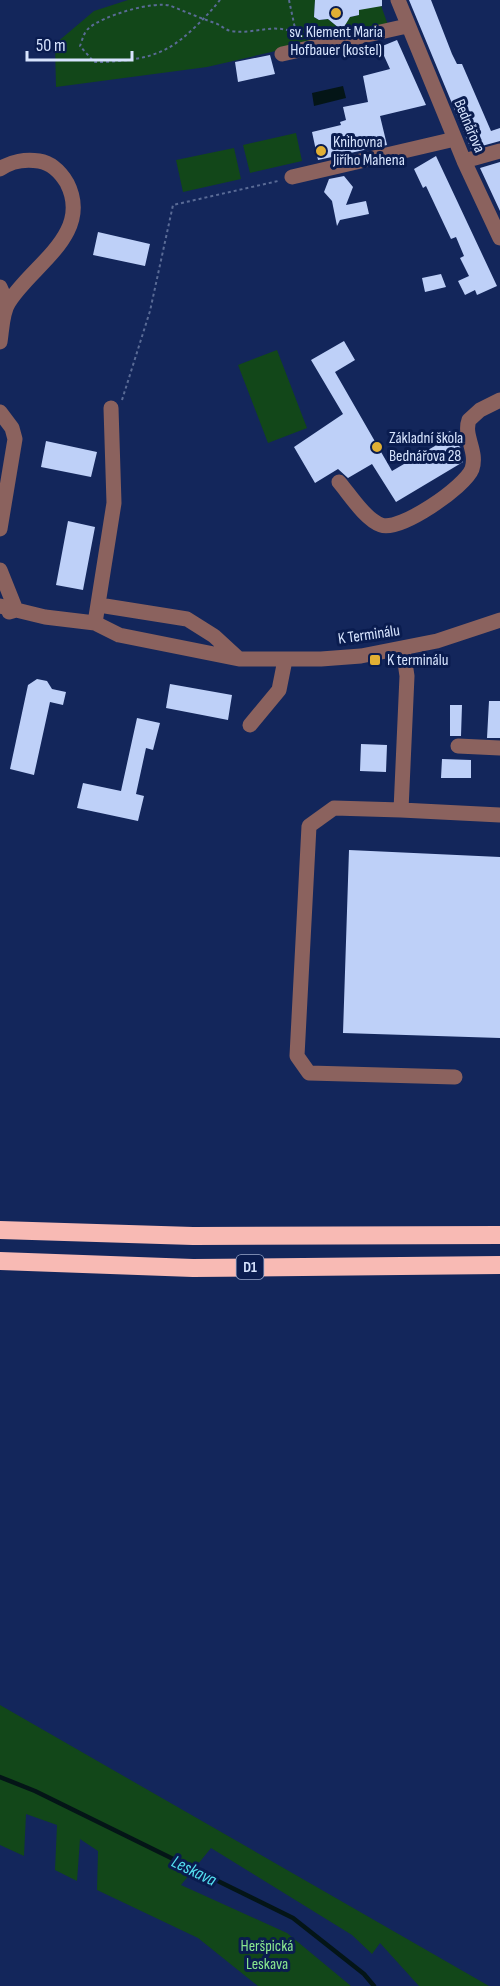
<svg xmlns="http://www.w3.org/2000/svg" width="500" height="1986" font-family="'Sofia Sans Condensed',sans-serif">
	<rect width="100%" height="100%" fill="#13265b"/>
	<path fill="#124719" d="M128,0H315L314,17L319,20L328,19L339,28L346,18L359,15V10L379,0L388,25L207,67L56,87L55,44L94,11Z
		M296,133L302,161L250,173L243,145Z
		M234,148L241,179L183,192L176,160Z
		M277,350L307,428L268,443L238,365Z
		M0,1705L489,1986H419L380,1943L372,1954L352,1935L211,1848L181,1885L287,1933L351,1986H258L198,1938L97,1890L98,1851L80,1839L77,1881L55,1870L57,1825L26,1814L24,1856L0,1845Z"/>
	<path fill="#041517" d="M343,86L346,98L314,106L312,93Z"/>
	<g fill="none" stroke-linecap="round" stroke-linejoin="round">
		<path stroke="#041517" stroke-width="4.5" d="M0,1777L35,1791L293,1918L364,1974L374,1986"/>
	</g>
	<path fill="#bed0f8" d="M315,0H382V6L359,10V15L350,17L344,27L339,28L328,19L319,20L314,17Z
		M409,0H431L452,54L457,64H462L491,131L500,128V141L471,149Z
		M397,40L426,105L380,116L387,145L318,160L312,132L341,125L340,122L346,120L343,107L368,102L363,76L390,69L380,47Z
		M270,55L275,74L238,82L235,62Z
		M436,156L497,286L477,295L475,290L465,295L458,281L469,276L460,258L464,256L456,237L451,239L426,186L423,188L414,169Z
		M500,162V211L480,168Z
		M344,176L353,187L346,205L366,201L369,214L340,220L337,226L332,201L324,192L329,179Z
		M98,232L150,244L145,266L93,255Z
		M441,274L446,287L425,292L422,278Z
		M344,341L355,360L335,372L392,471L440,443L437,439L450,431L463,452V462L396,502L372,464L348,478L338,469L315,483L294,447L343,414L311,360Z
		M46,441L97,452L91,477L41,467Z
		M68,521L95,527L83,590L56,585Z
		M37,679L47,681L52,689L66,692L63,705L50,702L34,775L10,769L28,685Z
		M170,684L232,695L228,720L166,708Z
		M489,701H500V738H487Z
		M450,705H462L461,736H450Z
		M137,718L160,723L153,750L146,748L136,794L144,796L138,821L77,808L83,783L121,791Z
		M361,744L387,745L386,772L360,771Z
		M442,759L471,760V778H441Z
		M349,850L500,857V1038L343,1033Z"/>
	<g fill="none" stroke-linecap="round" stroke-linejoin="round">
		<path stroke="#5a6b96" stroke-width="2" stroke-dasharray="3 3" stroke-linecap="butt" d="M220,0C209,14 184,40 168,48C147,60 118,62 94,62L80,46C82,41 84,32 88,29C101,16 155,0 171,6C186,12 200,18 215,23C221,25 225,30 231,31C256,35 275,21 299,35
			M289,0L296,33
			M122,400L150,311L173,205L278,181"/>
		<path stroke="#8b625e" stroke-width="15" d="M398,0L464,161L500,238
			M282,54L407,26
			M464,161L500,151
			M0,169C11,161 26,159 39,161C52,163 61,173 67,183C93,234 32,265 9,302C2,312 2,330 0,342
			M292,177L455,139
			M0,287L7,303
			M0,412L12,428L15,439L0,529
			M339,482C350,495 365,519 381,525C400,532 465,487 472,469C478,451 463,436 469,420L480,410L500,400
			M0,570L16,610L9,612
			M99,605L187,619L214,636L239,659
			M0,606L45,617L95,623L119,635L239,659H321L361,656L437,641L500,620
			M95,623L114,503L111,408
			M403,649L407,676L401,810L500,815
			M250,725L279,690L285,660
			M458,746L500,748
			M401,810L334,808L309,826L297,1056L309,1073L455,1077"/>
		<path stroke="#f8bab4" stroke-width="18" d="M0,1230L193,1236L500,1235
			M0,1261L193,1268L500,1265"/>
	</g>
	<g fill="#e1af34" stroke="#0a1c4f" stroke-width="2">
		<circle cx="336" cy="13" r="6"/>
		<circle cx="321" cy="151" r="6"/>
		<circle cx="377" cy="447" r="6"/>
		<rect x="369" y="654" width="12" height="12" rx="3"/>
	</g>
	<g text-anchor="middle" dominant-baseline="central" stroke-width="6" stroke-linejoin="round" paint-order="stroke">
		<rect fill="#0a1c4f" stroke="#9aa8ca" stroke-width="1.5" x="236.5" y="1255" width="27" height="24" rx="4.5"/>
		<g font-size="15" font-weight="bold" fill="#d7e4fe">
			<text x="250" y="1267">D1</text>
		</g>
		<g font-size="16" fill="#d7e4fe" stroke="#0a1c4f" text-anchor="start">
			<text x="336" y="32" text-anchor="middle">sv. Klement Maria<tspan x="336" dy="18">Hofbauer (kostel)</tspan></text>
			<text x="333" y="142">Knihovna<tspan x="333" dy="18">Jiřího Mahena</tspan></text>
			<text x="389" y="438">Základní škola<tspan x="389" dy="18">Bednářova 28</tspan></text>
			<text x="387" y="660">K terminálu</text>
		</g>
		<g font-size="16" fill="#d7e4fe" stroke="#0a1c4f">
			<text transform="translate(469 126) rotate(67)">Bednářova</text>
			<text transform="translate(369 635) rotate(-8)">K Terminálu</text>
		</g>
		<g font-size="16" fill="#8ae88f" stroke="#0a1c4f">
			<text x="267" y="1946">Heršpická<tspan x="267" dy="18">Leskava</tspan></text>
		</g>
		<g font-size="18" font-style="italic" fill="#53e0f0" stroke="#0a1c4f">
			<text transform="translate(194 1871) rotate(26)">Leskava</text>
		</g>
	</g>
	<path d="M27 51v9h105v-9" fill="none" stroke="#d7e4fe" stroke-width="3"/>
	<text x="36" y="51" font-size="18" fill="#d7e4fe" stroke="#0a1c4f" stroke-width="4.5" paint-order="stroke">50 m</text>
</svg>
